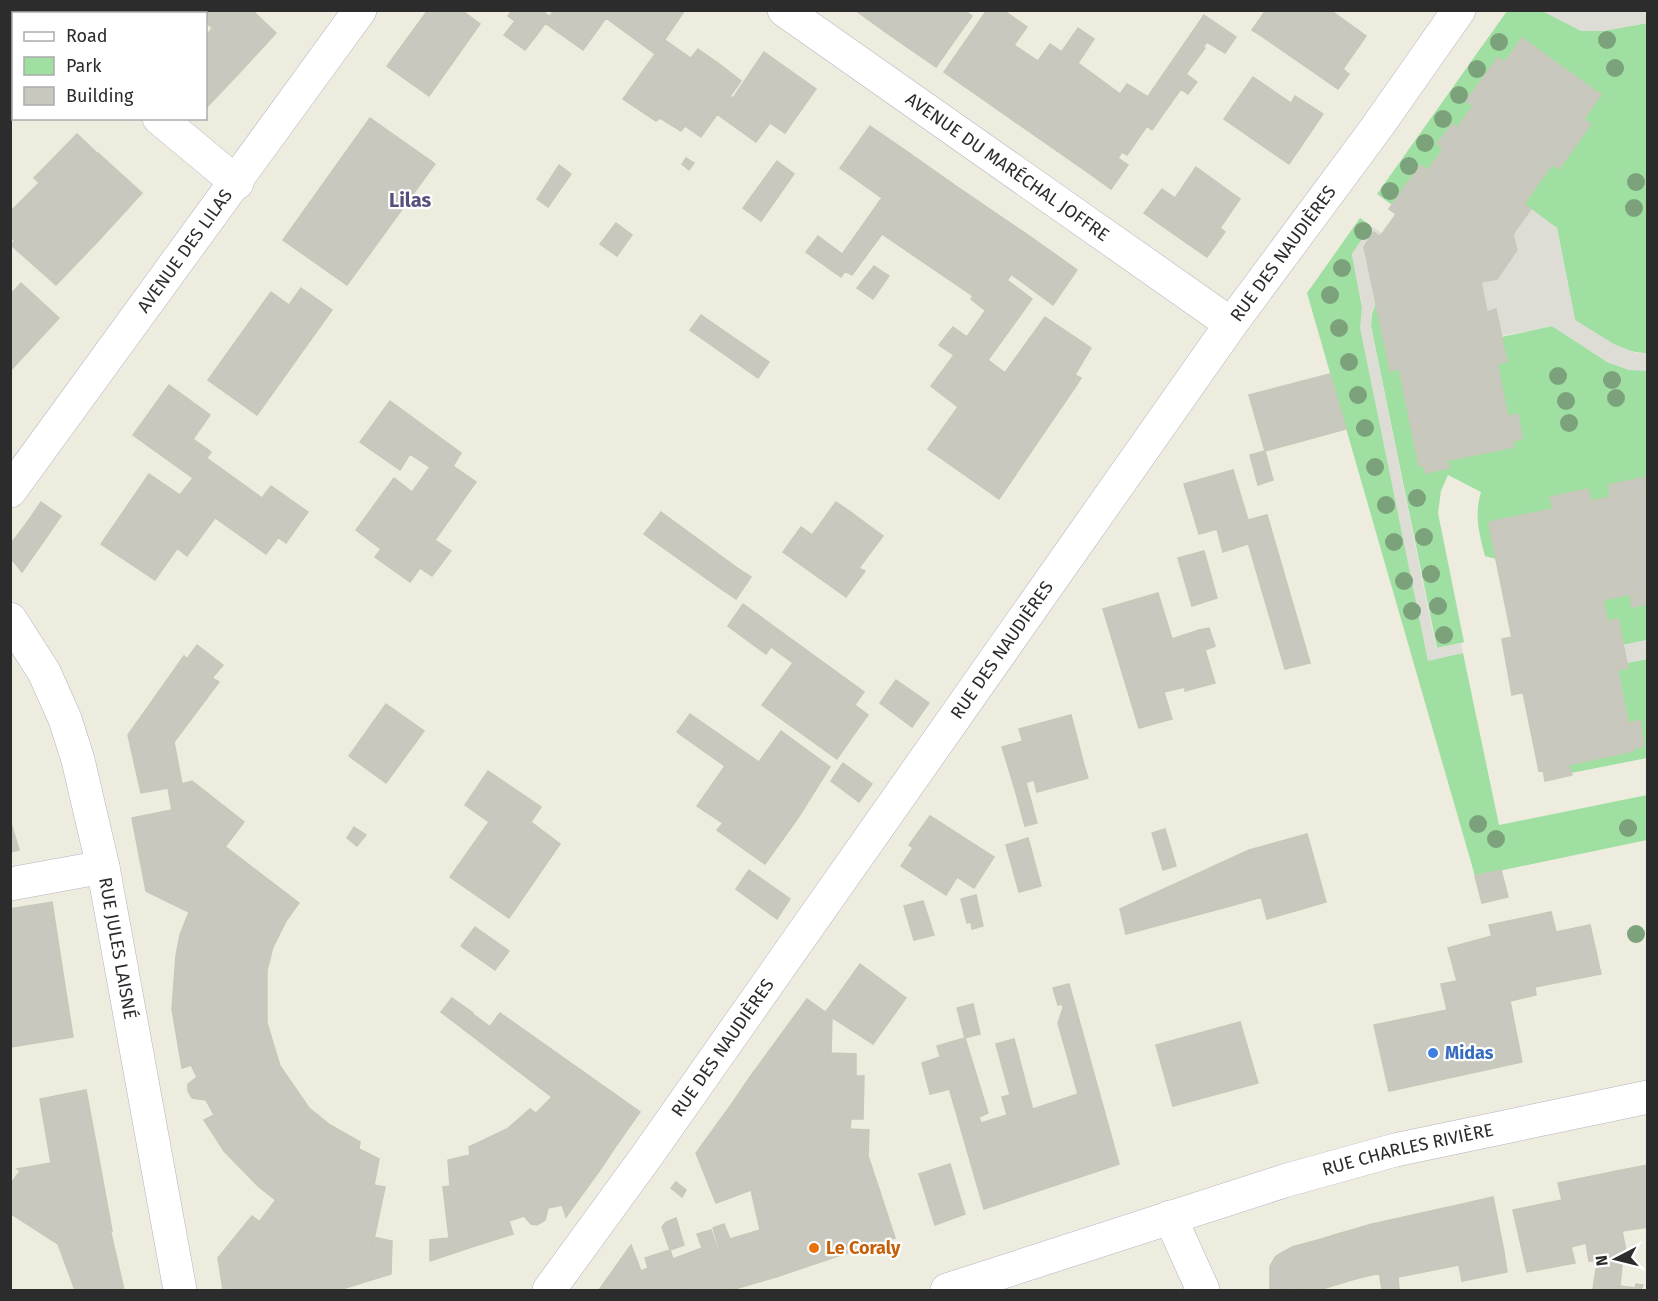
<svg xmlns="http://www.w3.org/2000/svg" width="1658" height="1301" font-family="'Fira Sans',sans-serif">
	<rect width="100%" height="100%" fill="#edecdf"/>
	<path fill="#9fe0a2" d="M1507,11H1542L1603,31L1647,23V353C1620,353 1597,335 1575,320L1557,228L1524,204L1601,95L1522,38L1504,62L1498,57L1466,101L1473,106L1457,128L1452,124L1437,144L1443,149L1427,170L1421,166L1392,205L1377,194Z
		M1360,218L1371,226L1352,254L1428,660L1463,653L1499,825L1647,795V840L1475,876L1307,293Z
		M1376,303L1390,370L1399,369L1419,465L1492,339L1552,326L1609,363L1647,371V477L1608,485L1610,497L1591,501L1587,489L1551,497L1553,509L1489,522L1496,559L1485,556C1479,534 1474,514 1481,492L1448,475L1441,491L1438,513L1464,642L1461,643L1437,648L1371,326L1372,314Z
		M1647,591V640L1623,645L1618,619L1608,621L1603,600Z
		M1647,659V758L1571,773L1569,765L1634,751L1618,670L1627,668L1626,663Z"/>
	<path fill="#ddddd6" d="M1542,11H1645L1647,23L1603,31H1581Z
		M1531,209L1557,228L1575,320L1614,344L1636,353H1647V371L1629,370L1609,363L1552,326L1502,336L1496,310L1487,312L1481,282L1497,279L1517,250L1513,234Z
		M1371,226L1382,233L1366,256L1376,303L1372,314L1371,326L1436,648L1461,643L1463,653L1428,661L1360,328L1362,305L1352,254Z
		M1647,640V659L1626,663L1623,645Z"/>
	<path fill="#c8c8be" stroke="#c8c8b9" stroke-width="1.5" d="M207,10H222L225,13L211,27L206,22L204,14Z
		M227,10H252L276,33L242,70L206,36Z
		M428,10H461L480,24L429,96L387,66Z
		M512,10H541L550,17L536,36L508,16Z
		M554,10H685L655,54L606,18L583,50L545,23Z
		M855,10H899L884,31Z
		M899,10H964L972,16L936,67L884,31Z
		M987,10H1003L1027,27L1014,45L1038,61L1050,44L1062,52L1014,121L944,72Z
		M1266,10H1282L1263,37L1252,30Z
		M1282,10H1330L1366,36L1343,69L1349,74L1338,89L1263,37Z
		M1204,15L1236,37L1225,53L1207,42L1203,47L1205,48L1186,74L1197,82L1188,94L1162,76Z
		M515,21L536,36L525,50L504,35Z
		M1078,28L1094,39L1078,63L1120,94L1109,110L1129,124L1093,176L1014,121Z
		M206,36L242,70L207,107L206,106Z
		M1522,38L1601,95L1524,204L1531,209L1513,234L1517,250L1497,279L1481,282L1514,447L1419,466L1397,358L1388,361L1366,256L1443,149L1437,144L1452,124L1457,128Z
		M665,40L702,66L718,63L741,81L701,137L685,126L681,131L660,118L656,121L623,99Z
		M698,49L718,63L702,66L691,58Z
		M764,52L816,89L785,133L733,98Z
		M10,55L14,58V69L10,72Z
		M1498,57L1504,62L1473,106L1466,101Z
		M1162,76L1181,89L1152,130L1147,126L1127,155L1122,152L1118,158L1128,165L1111,189L1093,176Z
		M1253,77L1291,103L1295,96L1323,114L1289,164L1224,119Z
		M1127,84L1148,97L1129,124L1109,110Z
		M730,96L770,123L756,142L717,114Z
		M370,118L435,164L347,285L283,240Z
		M1584,119L1591,124L1559,169L1552,164Z
		M870,126L912,155L882,198L840,168Z
		M77,134L97,153L56,198L34,178Z
		M98,153L142,193L100,239L56,198Z
		M912,155L953,184L907,251L882,234L852,275L845,271L841,277L831,270Z
		M686,158L694,163L689,170L682,164Z
		M777,161L794,174L761,221L743,208Z
		M559,165L571,174L548,207L537,199Z
		M1420,165L1427,170L1396,214L1389,209Z
		M1196,167L1240,199L1220,228L1225,232L1207,257L1158,223Z
		M39,183L56,198L15,241L10,237V212Z
		M953,184L1035,240L986,311L971,299L973,296L907,251Z
		M1162,189L1175,198L1158,223L1144,213Z
		M56,198L100,239L56,285L11,245Z
		M616,223L632,235L617,256L600,244Z
		M1374,232L1380,237L1366,256L1364,247Z
		M818,236L842,254L831,270L806,252Z
		M1035,240L1077,270L1053,305L1011,274Z
		M874,266L889,276L873,299L857,288Z
		M1007,280L1032,299L988,360L1005,373L996,385L954,355Z
		M21,283L59,318L12,369L10,295Z
		M301,288L332,310L257,415L208,380L271,292L289,305Z
		M1496,309L1507,362L1497,364L1487,312Z
		M701,315L769,362L758,378L690,330Z
		M1045,317L1091,348L1070,383L1076,386L1050,424L996,385Z
		M953,327L967,337L954,355L939,345Z
		M954,355L1050,424L999,499L928,449L958,407L931,386Z
		M1397,358L1399,369L1390,371L1388,361Z
		M1330,374L1346,429L1265,451L1249,395Z
		M1075,375L1081,378L1076,386L1070,383Z
		M169,385L210,415L193,439L211,452L193,478L133,435Z
		M390,401L461,453L453,466L476,482L435,540L451,551L432,576L420,568L410,582L375,557L381,549L356,530L394,478L412,492L430,467L410,454L400,470L360,442Z
		M1518,414L1522,439L1512,441L1508,416Z
		M1265,451L1273,480L1258,485L1250,455Z
		M208,459L262,498L271,486L308,512L286,543L193,478Z
		M1447,460L1449,468L1425,473L1424,465Z
		M1233,470L1248,520L1267,515L1310,663L1285,669L1242,522L1199,534L1184,484Z
		M149,474L180,495L193,478L278,538L266,554L204,510L155,580L101,544Z
		M1648,477V490H1645L1642,478Z
		M1642,478L1645,490L1610,497L1608,485Z
		M1588,489L1591,501L1553,509L1550,497Z
		M1645,490L1648,503V591L1603,600L1634,751L1539,771L1490,530L1515,525L1513,517Z
		M41,502L61,516L48,535L28,521Z
		M836,502L852,513L828,546L812,535Z
		M204,510L215,518L187,556L177,548Z
		M661,512L733,565L717,586L644,534Z
		M852,513L883,536L859,568L865,571L846,597L783,552L801,527L828,546Z
		M1513,517L1515,525L1490,530L1489,522Z
		M28,521L48,535L22,572L10,557V545Z
		M1242,522L1248,544L1223,552L1217,529Z
		M1204,551L1217,598L1192,606L1178,558Z
		M733,565L751,577L736,599L717,586Z
		M1648,591V604L1632,607L1630,594Z
		M1158,593L1172,639L1199,630L1215,683L1185,691V687L1164,692L1172,719L1139,728L1103,609Z
		M743,604L864,692L842,723L855,733L837,759L762,705L793,663L771,647L766,654L728,626Z
		M1618,619L1628,668L1618,670L1608,621Z
		M1209,628L1215,646L1205,650L1199,630Z
		M1512,637L1524,692L1512,695L1502,639Z
		M197,645L223,665L212,678L219,682L174,742L182,784L192,781L244,822L225,847L176,809L172,810L168,788L141,793L128,735L184,656L187,659Z
		M896,680L929,703L912,727L880,703Z
		M386,704L424,731L386,783L349,756Z
		M855,705L868,715L855,733L842,723Z
		M690,714L759,762L781,731L830,767L798,818L677,732Z
		M1071,715L1084,765L1034,780L1019,729Z
		M1640,720L1644,746L1634,748L1629,723Z
		M1023,741L1034,780L1014,786L1002,747Z
		M843,763L872,784L859,802L831,781Z
		M1084,765L1088,778L1037,792L1034,780Z
		M1569,765L1572,775L1545,781L1543,770Z
		M725,766L798,818L765,864L717,830L723,823L697,806Z
		M488,771L541,807L531,822L560,844L509,918L450,877L489,822L465,805Z
		M1026,783L1037,823L1025,826L1014,786Z
		M176,809L291,897L278,917L286,921L273,947L267,970V1023L280,1066L309,1108L330,1125L360,1142L359,1149L379,1159L374,1185L385,1187L365,1282L339,1290L310,1288L223,1290L218,1258L252,1216L269,1229L287,1209L259,1187L224,1151L204,1120L214,1115L206,1100L192,1098L188,1091V1084L197,1077L191,1065L182,1068L172,1009L176,956L180,935L189,912L164,900L163,890L178,888L167,841L152,843L147,815Z
		M147,815L152,843L167,841L178,888L163,890L164,900L146,891L132,818Z
		M930,816L994,857L974,888L957,877L946,895L901,866L913,848L909,845Z
		M10,820L19,850L10,852Z
		M354,827L366,835L357,846L347,838Z
		M1165,829L1176,866L1163,870L1152,833Z
		M1307,834L1326,902L1267,919L1249,850Z
		M1028,838L1041,886L1019,892L1006,845Z
		M1249,850L1262,897L1223,908L1212,867Z
		M1212,867L1223,908L1126,934L1120,909Z
		M749,870L790,899L777,919L736,889Z
		M1501,870L1508,897L1482,903L1475,876Z
		M976,895L983,926L972,929L971,922L967,923L961,899Z
		M291,897L299,903L286,921L278,917Z
		M923,901L934,935L914,940L904,906Z
		M52,902L62,967L10,976V909Z
		M1551,912L1556,932L1494,945L1489,925Z
		M1590,925L1601,974L1535,987L1536,995L1510,1001L1494,945Z
		M475,927L509,951L495,970L461,946Z
		M1492,936L1510,1001L1522,1062L1389,1091L1374,1025L1447,1010L1441,984L1457,981L1448,948Z
		M860,964L906,998L873,1044L825,1013Z
		M62,967L73,1037L10,1047V976Z
		M1069,984L1119,1164L1053,1186L1033,1109L1078,1094L1058,1023L1063,1008L1062,1004L1058,1005L1053,988Z
		M452,998L473,1013L462,1028L441,1012Z
		M807,999L832,1017L831,1053L790,1051L787,1091L750,1077Z
		M973,1004L980,1034L965,1038L957,1008Z
		M500,1013L640,1112L616,1146L479,1041Z
		M473,1014L490,1027L479,1041L462,1028Z
		M1240,1022L1258,1083L1173,1106L1156,1045Z
		M965,1038L988,1113L979,1117L981,1123L1007,1115L1002,1097L1010,1095L996,1044L1014,1039L1053,1186L984,1209L937,1046Z
		M790,1051L831,1053L825,1167L853,1251L776,1277L760,1230L748,1176L766,1171L770,1187L781,1185Z
		M831,1053L856,1054V1076H864L863,1119H828Z
		M940,1057L950,1089L930,1094L922,1063Z
		M750,1077L787,1091L783,1150L763,1154L766,1171L748,1176L743,1150L753,1148L748,1126L738,1128L733,1102Z
		M86,1090L98,1154L51,1163L40,1099Z
		M552,1097L605,1138L589,1162L600,1170L566,1217L562,1205L548,1208L545,1220L537,1225L531,1224L524,1216L509,1221L513,1234L478,1245L476,1235L449,1238L443,1187L450,1186L448,1160L470,1155L469,1147L507,1129L530,1109L536,1113Z
		M733,1102L751,1190L716,1203L696,1153Z
		M828,1119H851L850,1129L869,1130L868,1156L880,1192L838,1205L825,1167Z
		M748,1126L753,1148L743,1150L738,1128Z
		M605,1138L616,1146L600,1170L589,1162Z
		M783,1150L781,1185L770,1187L763,1154Z
		M98,1154L112,1231L17,1169L51,1163Z
		M950,1164L965,1214L935,1225L919,1174Z
		M1648,1165V1227L1622,1231L1628,1261L1622,1264L1620,1286L1594,1282L1612,1172Z
		M20,1171L110,1229L124,1290H75L58,1244L10,1213V1185Z
		M1612,1172L1598,1261H1589L1586,1243L1571,1247L1575,1263L1527,1272L1513,1210L1562,1200L1558,1183Z
		M676,1182L686,1190L682,1197L671,1188Z
		M880,1192L895,1238L853,1251L838,1205Z
		M1493,1197L1504,1252L1458,1261L1449,1207Z
		M275,1201L287,1209L269,1229L259,1222Z
		M1449,1207L1459,1265L1398,1277L1399,1290H1382L1372,1224Z
		M676,1218L684,1245L670,1250L662,1227L666,1222Z
		M724,1224L730,1239L760,1230L776,1277L731,1290L713,1228Z
		M1372,1224L1380,1273L1355,1279L1341,1233Z
		M711,1230L731,1290H683L673,1259L702,1248L697,1234Z
		M1341,1233L1355,1279L1322,1289L1317,1268L1325,1266L1318,1240Z
		M476,1235L478,1245L430,1261V1240Z
		M373,1237L392,1241L391,1274L365,1282Z
		M1318,1240L1325,1266L1317,1268L1322,1289L1270,1290V1266L1276,1256L1292,1247Z
		M631,1245L641,1271L648,1268L645,1258L670,1250L683,1290H599Z
		M1504,1252L1507,1272L1462,1281L1458,1261Z
		M1594,1282L1620,1286L1636,1288L1593,1290Z
		M1636,1284L1643,1285L1641,1290H1635Z"/>
	<g fill="none" stroke-linecap="round" stroke-linejoin="round">
		<g stroke="#b5b2be" stroke-width="34">
			<g id="minor">
				<path d="M52,10L54,14"/>
				<path id="s1" d="M784,10L1231,324"/>
				<path d="M159,118L237,183"/>
				<path id="s2" d="M10,491L360,10"/>
				<path d="M10,884L103,867"/>
			</g>
		</g>
		<g stroke="#b5b2be" stroke-width="34">
			<g id="tertiary">
				<path id="s3" d="M10,619L44,672L65,719L78,760L103,867L180,1290"/>
				<path d="M1170,1217L1203,1290"/>
				<path id="s4" d="M549,1290L646,1157L1231,324L1377,127L1459,10"/>
			</g>
		</g>
		<g stroke="#b5b2be" stroke-width="34">
			<g id="secondary">
				<path id="s5" d="M947,1290L1284,1181L1395,1150L1648,1097"/>
			</g>
		</g>
		<use href="#minor" stroke="#fff" stroke-width="33"/>
		<use href="#tertiary" stroke="#fff" stroke-width="33"/>
		<use href="#secondary" stroke="#fff" stroke-width="33"/>
	</g>
	<g fill="#7ca27c">
		<circle cx="1607" cy="40" r="9"/>
		<circle cx="1499" cy="42" r="9"/>
		<circle cx="1615" cy="68" r="9"/>
		<circle cx="1477" cy="69" r="9"/>
		<circle cx="1459" cy="95" r="9"/>
		<circle cx="1443" cy="119" r="9"/>
		<circle cx="1425" cy="143" r="9"/>
		<circle cx="1409" cy="166" r="9"/>
		<circle cx="1636" cy="182" r="9"/>
		<circle cx="1390" cy="191" r="9"/>
		<circle cx="1634" cy="208" r="9"/>
		<circle cx="1363" cy="231" r="9"/>
		<circle cx="1342" cy="268" r="9"/>
		<circle cx="1330" cy="295" r="9"/>
		<circle cx="1339" cy="328" r="9"/>
		<circle cx="1349" cy="362" r="9"/>
		<circle cx="1558" cy="376" r="9"/>
		<circle cx="1612" cy="380" r="9"/>
		<circle cx="1358" cy="395" r="9"/>
		<circle cx="1616" cy="398" r="9"/>
		<circle cx="1566" cy="401" r="9"/>
		<circle cx="1569" cy="423" r="9"/>
		<circle cx="1365" cy="428" r="9"/>
		<circle cx="1375" cy="467" r="9"/>
		<circle cx="1417" cy="498" r="9"/>
		<circle cx="1386" cy="505" r="9"/>
		<circle cx="1424" cy="537" r="9"/>
		<circle cx="1394" cy="542" r="9"/>
		<circle cx="1431" cy="574" r="9"/>
		<circle cx="1404" cy="581" r="9"/>
		<circle cx="1438" cy="606" r="9"/>
		<circle cx="1412" cy="611" r="9"/>
		<circle cx="1444" cy="635" r="9"/>
		<circle cx="1478" cy="824" r="9"/>
		<circle cx="1628" cy="828" r="9"/>
		<circle cx="1496" cy="839" r="9"/>
		<circle cx="1636" cy="934" r="9"/>
	</g>
	<circle fill="#3f7fe0" stroke="#fff" stroke-width="2" cx="1433" cy="1053" r="6"/>
	<circle fill="#e8710a" stroke="#fff" stroke-width="2" cx="814" cy="1248" r="6"/>
	<g text-anchor="middle" dominant-baseline="central" stroke-width="4.5" stroke-linejoin="round" paint-order="stroke">
		<g font-size="18" fill="#2c2c2c" stroke="#fff">
			<text stroke="none"><textPath href="#s1" startOffset="273">AVENUE DU MARÉCHAL JOFFRE</textPath></text>
			<text stroke="none"><textPath href="#s2" startOffset="297">AVENUE DES LILAS</textPath></text>
			<text stroke="none"><textPath href="#s4" startOffset="1270">RUE DES NAUDIÈRES</textPath></text>
			<text stroke="none"><textPath href="#s4" startOffset="784">RUE DES NAUDIÈRES</textPath></text>
			<text stroke="none"><textPath href="#s3" startOffset="350">RUE JULES LAISNÉ</textPath></text>
			<text stroke="none"><textPath href="#s4" startOffset="298">RUE DES NAUDIÈRES</textPath></text>
			<text stroke="none"><textPath href="#s5" startOffset="482">RUE CHARLES RIVIÈRE</textPath></text>
		</g>
		<g font-size="18" font-weight="bold" fill="#366cbe" stroke="#fff" text-anchor="start">
			<text x="1445" y="1053">Midas</text>
		</g>
		<g font-size="18" font-weight="bold" fill="#c56008" stroke="#fff" text-anchor="start">
			<text x="826" y="1248">Le Coraly</text>
		</g>
		<g font-size="20" font-weight="bold" fill="#574e7b" stroke="#fff">
			<text x="410" y="200">Lilas</text>
		</g>
	</g>
	<rect width="1658" height="1301" fill="none" stroke="#2c2c2c" stroke-width="24"/>
	<rect x="12" y="12" width="195" height="108" fill="#ffffff" stroke="#ababab" stroke-width="1.5"/>
	<rect x="24" y="32" width="30" height="9" fill="#ffffff" stroke="#ababab" stroke-width="1.5"/>
	<text x="66" y="42" font-size="18" fill="#2c2c2c">Road</text>
	<rect x="24" y="57" width="30" height="18" fill="#9fe0a2" stroke="#ababab" stroke-width="1.5"/>
	<text x="66" y="72" font-size="18" fill="#2c2c2c">Park</text>
	<rect x="24" y="87" width="30" height="18" fill="#c8c8be" stroke="#ababab" stroke-width="1.5"/>
	<text x="66" y="102" font-size="18" fill="#2c2c2c">Building</text>
	<g transform="translate(1616 1259) rotate(263)" stroke="#ffffff" stroke-width="4.5" paint-order="stroke">
	<path d="M0-4.5L10 22L0 15L-10 22Z" fill="#2c2c2c"/>
	<text y="-9" font-size="16" font-weight="bold" text-anchor="middle" fill="#2c2c2c">N</text>
	</g>
</svg>
